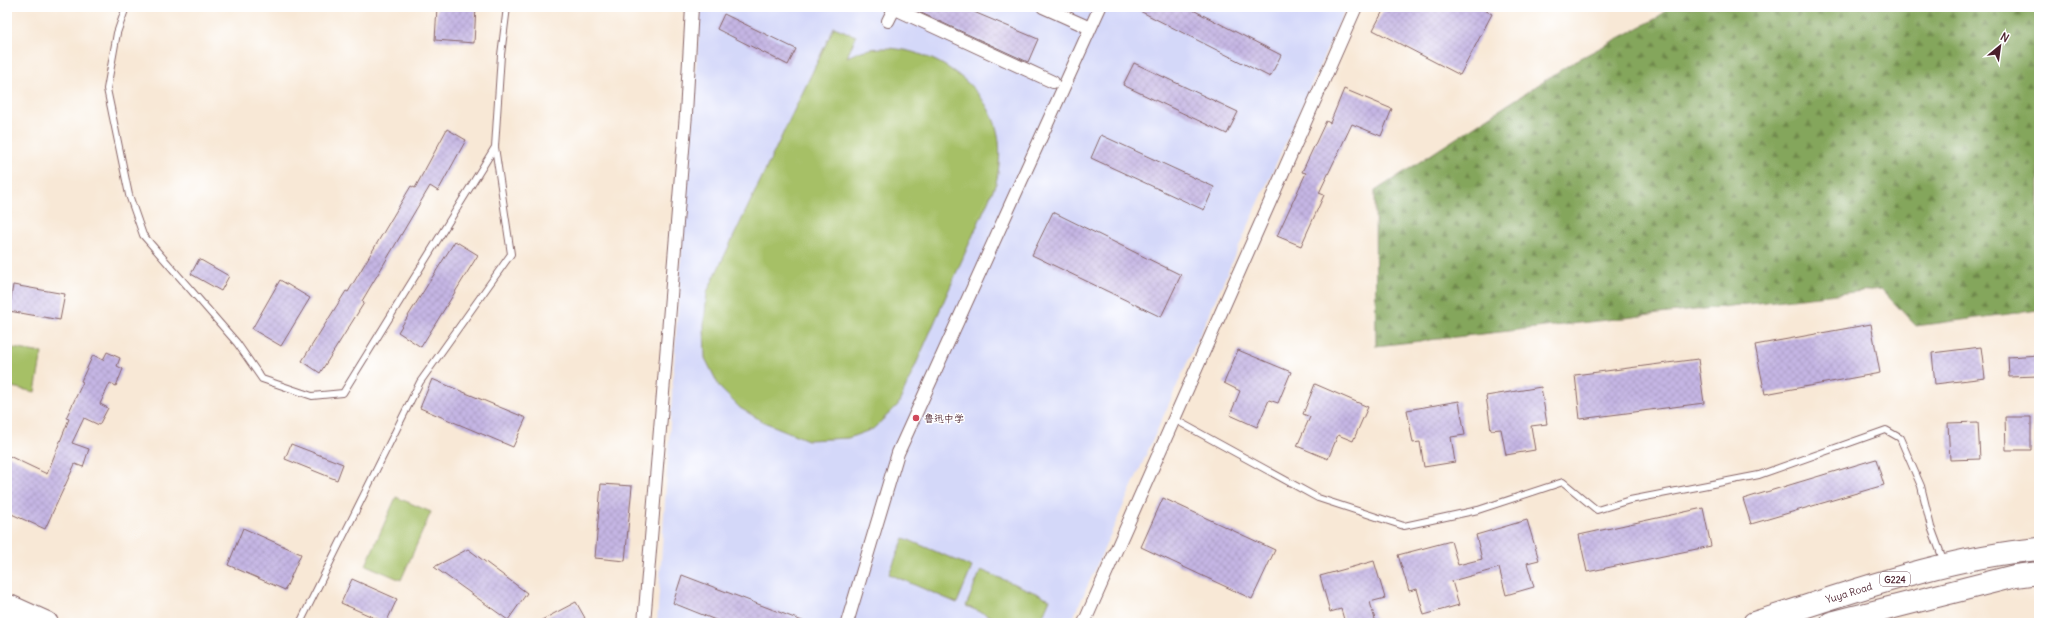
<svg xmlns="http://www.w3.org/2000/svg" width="2046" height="630" font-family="Delius,'LXGW WenKai TC',sans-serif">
	<defs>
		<pattern id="forest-firs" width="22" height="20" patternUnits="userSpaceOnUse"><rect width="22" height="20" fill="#84a65b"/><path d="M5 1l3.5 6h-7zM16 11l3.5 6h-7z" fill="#6e874b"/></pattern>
		<pattern id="building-cross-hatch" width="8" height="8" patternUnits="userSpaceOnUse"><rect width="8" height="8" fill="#c5b6e4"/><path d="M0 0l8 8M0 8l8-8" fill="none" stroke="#ab9cc4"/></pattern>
	</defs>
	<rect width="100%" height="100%" fill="#fff"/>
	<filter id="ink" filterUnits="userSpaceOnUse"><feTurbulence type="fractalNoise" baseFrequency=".025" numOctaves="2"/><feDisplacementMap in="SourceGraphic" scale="8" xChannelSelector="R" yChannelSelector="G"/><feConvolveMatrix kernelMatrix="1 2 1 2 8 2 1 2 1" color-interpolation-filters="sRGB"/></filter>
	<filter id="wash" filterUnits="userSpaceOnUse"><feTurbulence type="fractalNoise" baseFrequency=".012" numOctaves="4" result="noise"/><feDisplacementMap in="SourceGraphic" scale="16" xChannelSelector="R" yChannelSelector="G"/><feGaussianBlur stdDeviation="0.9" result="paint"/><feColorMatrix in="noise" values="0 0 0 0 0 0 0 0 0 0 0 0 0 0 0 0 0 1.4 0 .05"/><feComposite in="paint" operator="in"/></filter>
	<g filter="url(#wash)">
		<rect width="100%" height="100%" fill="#f8e8d6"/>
		<path fill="#d4d8f9" d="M701,7H1346L1071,623H657L684,213Z"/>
		<path fill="#a6c066" stroke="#787048" d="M834,27L856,36L847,57C854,54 862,50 870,49C916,42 971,72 991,114C1002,136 1001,160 996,183L898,405L873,429L848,438L808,440L764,422L740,408L720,388L705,358L704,325L707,292Z
			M7,347L42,353L35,392L7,386Z
			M396,497L431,512L401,580L366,565Z
			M904,538L972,567L957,603L889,574Z
			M981,570L1050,599L1040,623H1007L966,606Z"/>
		<path fill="url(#forest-firs)" stroke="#676243" d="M1668,7H2039V310L1916,326L1881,289L1376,346L1375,191L1573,62L1657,18Z"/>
		<g id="blocks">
			<path fill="url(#building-cross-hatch)" d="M437,7H476L474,43L435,40Z
				M921,7H962L1038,39L1028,62L919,12Z
				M1132,7H1187L1281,55L1270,77Z
				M1385,7H1479L1492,14L1460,75L1373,30Z
				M724,14L796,49L788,65L717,29Z
				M1134,63L1238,112L1227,134L1123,85Z
				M1344,89L1392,109L1381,136L1352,124L1319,193L1324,195L1301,246L1277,236L1306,173L1302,172L1326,121L1330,123Z
				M447,129L466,140L438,191L430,186L362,301L364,303L320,373L302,361L346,291L348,292L411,186L415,188Z
				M1101,135L1214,187L1204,210L1091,158Z
				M1053,212L1181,275L1161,317L1032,255Z
				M455,241L478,255L421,347L398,332Z
				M199,259L229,276L221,291L191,274Z
				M280,280L310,298L281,346L252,329Z
				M13,285L65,294L60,320L9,311Z
				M1871,324L1880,373L1765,394L1755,345Z
				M1981,347L1985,378L1935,384L1932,353Z
				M1238,350L1291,372L1278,403L1269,400L1257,427L1230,415L1240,391L1224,383Z
				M107,352L120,358L117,366L123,369L116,386L110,383L100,404L108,408L99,425L84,418L72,443L89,449L83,467L75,464L45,529L7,512V455L47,474L69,419L66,418L83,382L81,381L93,355L103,360Z
				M2039,355V376L2009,377L2008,357Z
				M1698,359L1704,403L1580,419L1575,375Z
				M432,379L526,418L513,447L420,408Z
				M1315,384L1368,407L1353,441L1338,435L1328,459L1297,446L1310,417L1303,414Z
				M1541,387L1547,424L1531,426L1535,450L1506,455L1501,429L1491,430L1486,396Z
				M1459,401L1465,435L1451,437L1455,462L1424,467L1420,442L1413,443L1407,410Z
				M2005,417H2031V450H2006Z
				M1978,422L1980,459L1950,460L1948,423Z
				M291,444L343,464L337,480L285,459Z
				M1876,459L1884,485L1751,524L1743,499Z
				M601,484L632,486L625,561L595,558Z
				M1163,498L1275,550L1252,599L1141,547Z
				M1703,508L1711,546L1587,572L1579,535Z
				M1527,520L1539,560L1527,563L1534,587L1506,595L1499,568L1452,581L1459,605L1424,615L1417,589L1409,591L1398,555L1451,541L1458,565L1482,559L1476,535Z
				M243,528L301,554L285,590L228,565Z
				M468,549L527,593L508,620L434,567Z
				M1374,561L1385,598L1370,602L1376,623H1345L1341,609L1330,612L1320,576Z
				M682,575L805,622V623H723L673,603Z
				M352,579L397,599L386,623L341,603Z
				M576,602L585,618L575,623H536Z"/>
		</g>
	</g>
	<g filter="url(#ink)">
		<use href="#blocks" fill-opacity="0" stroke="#876567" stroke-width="1"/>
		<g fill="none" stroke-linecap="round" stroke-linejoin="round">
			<g stroke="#876567" stroke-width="8">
				<path id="lane" d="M126,7L117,33L107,89L129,195L143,235L237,343L262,379L312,396L343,393L495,147
					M1174,419L1318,498L1404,526L1478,510L1563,482L1597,510L1630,500L1759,475L1886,430L1900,438L1921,486L1931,527L1944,562
					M300,623L420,382L511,254L495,147L501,55L507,7"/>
			</g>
			<g stroke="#876567" stroke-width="14">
				<path id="street" d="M891,7L1053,82
					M1043,7L1090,28
					M888,21L895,7
					M644,623L686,114L692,7
					M847,623L898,453L1100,7
					M1084,623L1356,7"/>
			</g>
			<g stroke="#876567" stroke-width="24">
				<path id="highway" d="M7,605L47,623
					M1754,623C1847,594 1941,558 2039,549
					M1831,623L2015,576L2039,573"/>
			</g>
			<use href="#lane" stroke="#fff" stroke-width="6"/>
			<use href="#street" stroke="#fff" stroke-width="12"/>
			<use href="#highway" stroke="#fff" stroke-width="22"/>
		</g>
	</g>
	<circle fill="#d1495b" stroke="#fff" stroke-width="1.5" cx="916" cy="418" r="4"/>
	<g text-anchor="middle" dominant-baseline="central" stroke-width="3" stroke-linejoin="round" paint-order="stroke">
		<rect fill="#fff" stroke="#80626b" stroke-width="1" x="1880" y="572" width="30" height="14" rx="3"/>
		<g font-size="9" font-weight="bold" fill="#4a1f2b">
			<text x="1895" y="579">G224</text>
		</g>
		<g font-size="10" fill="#4a1f2b" stroke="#fff" text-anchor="start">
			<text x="924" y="418">鲁迅中学</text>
		</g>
		<g font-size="10" fill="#4a1f2b" stroke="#fff">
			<text transform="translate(1849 593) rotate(-17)">Yuya Road</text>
		</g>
	</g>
	<rect width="2046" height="630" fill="none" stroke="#fff" stroke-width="24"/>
	<g transform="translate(2000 46) rotate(29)" stroke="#ffffff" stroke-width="3" paint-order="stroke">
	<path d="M0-3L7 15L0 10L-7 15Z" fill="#4a1f2b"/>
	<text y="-6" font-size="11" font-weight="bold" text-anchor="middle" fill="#4a1f2b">N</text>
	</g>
</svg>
